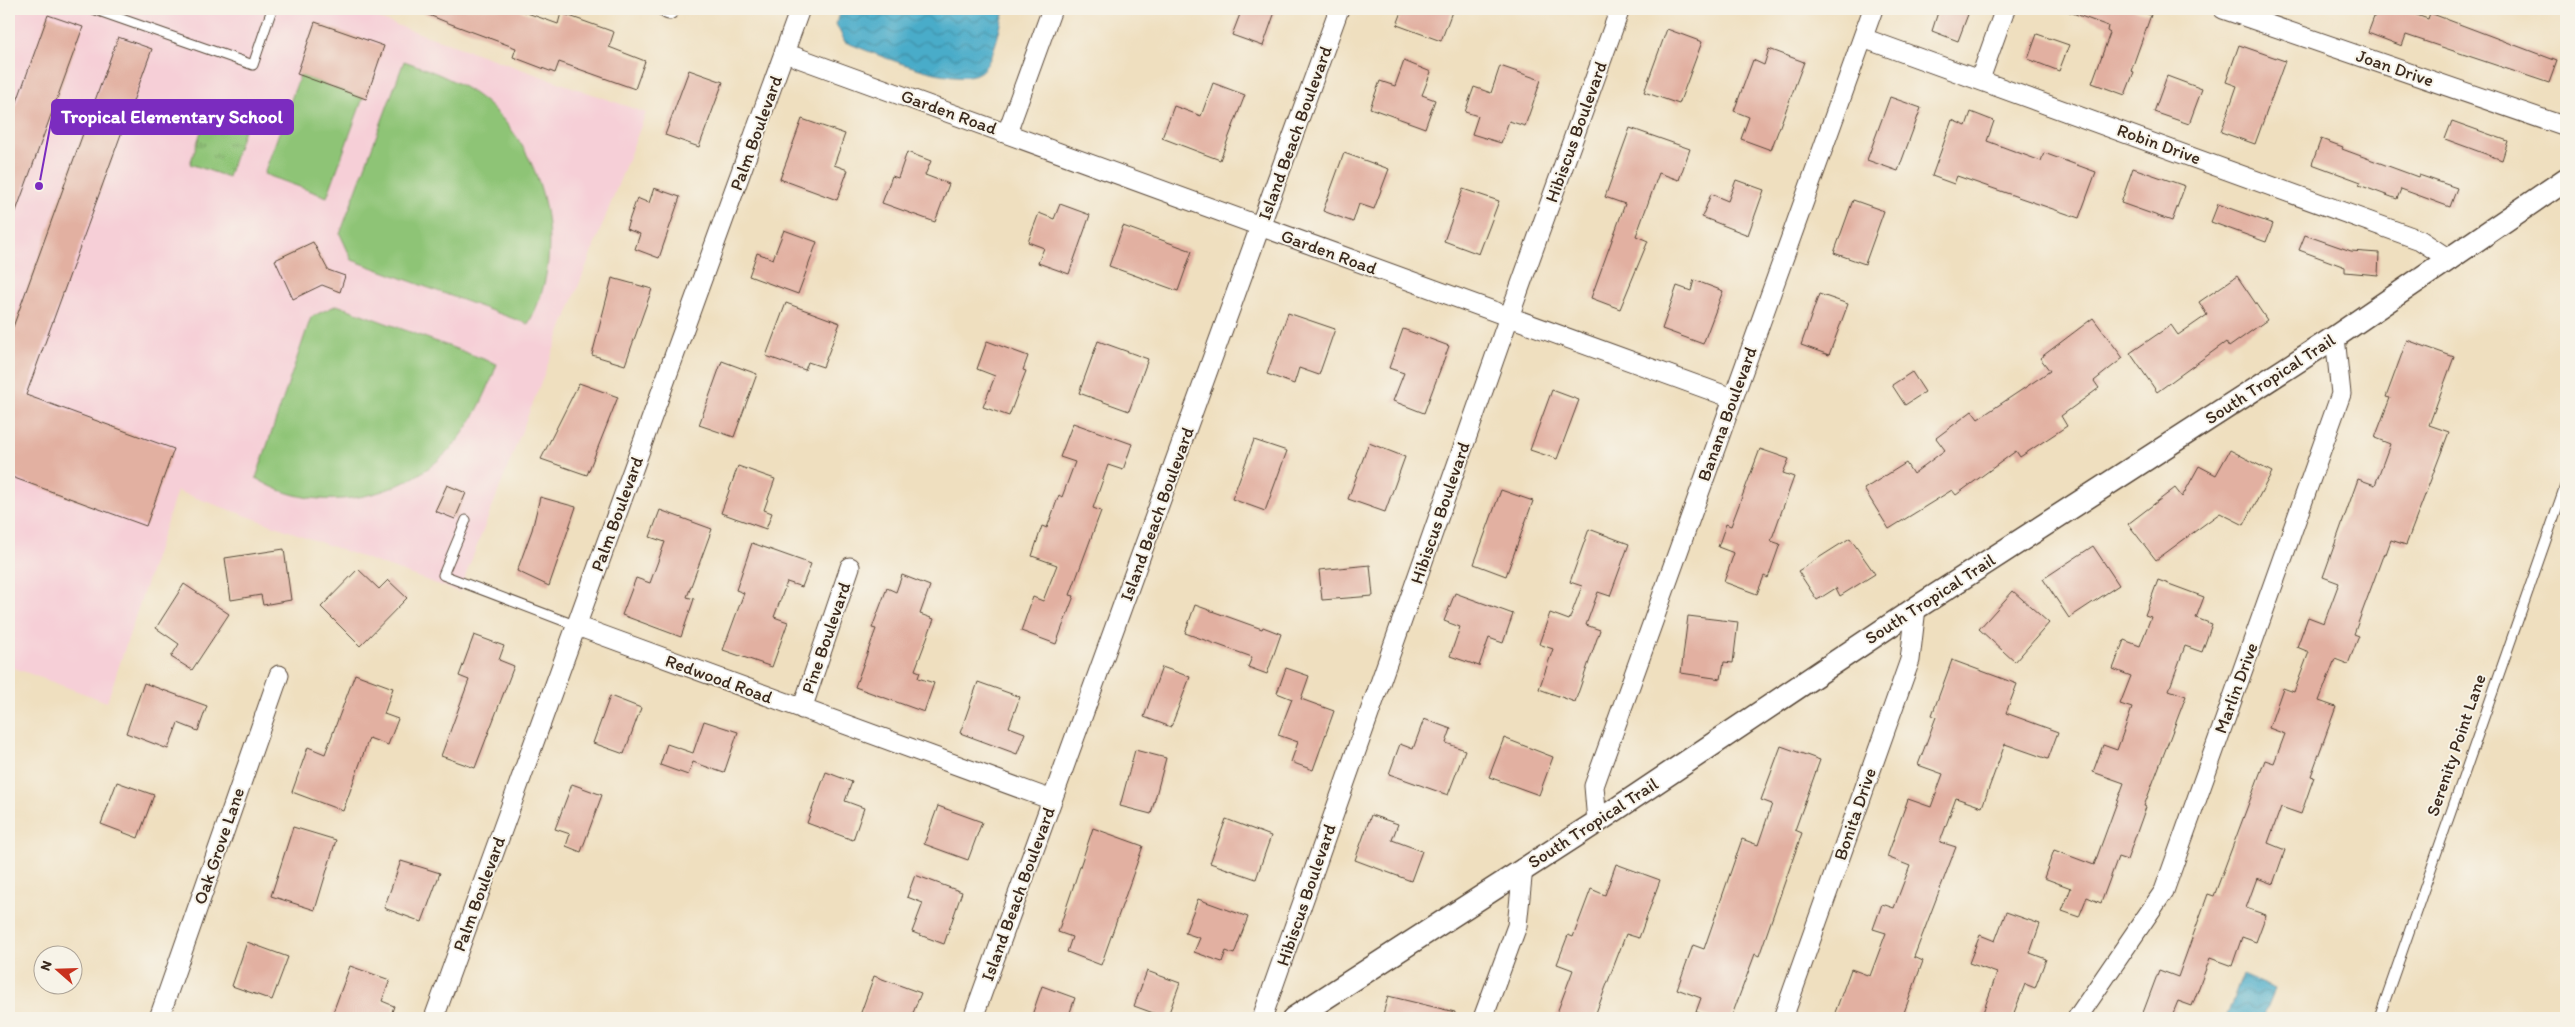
<svg xmlns="http://www.w3.org/2000/svg" width="2575" height="1027" font-family="Itim,sans-serif">
	<defs>
		<pattern id="grass-tufts" width="24" height="20" patternUnits="userSpaceOnUse" patternTransform="scale(1.25)"><rect width="24" height="20" fill="#8ec476"/><path d="M3 7l-1-3M5 7V3M7 7l1-3M15 17l-1-3M17 17v-4M19 17l1-3" fill="none" stroke="#759f60"/></pattern>
		<pattern id="water-waves" width="16" height="10" patternUnits="userSpaceOnUse" patternTransform="scale(1.25)"><rect width="16" height="10" fill="#49acc9"/><path d="M0 5q4-4 8 0t8 0" fill="none" stroke="#3e8ca3"/></pattern>
	</defs>
	<rect width="100%" height="100%" fill="#f7f3e8"/>
	<filter id="ink" filterUnits="userSpaceOnUse"><feTurbulence type="fractalNoise" baseFrequency=".02" numOctaves="2"/><feDisplacementMap in="SourceGraphic" scale="10" xChannelSelector="R" yChannelSelector="G"/><feConvolveMatrix kernelMatrix="1 2 1 2 8 2 1 2 1" color-interpolation-filters="sRGB"/></filter>
	<filter id="wash" filterUnits="userSpaceOnUse"><feTurbulence type="fractalNoise" baseFrequency=".0096" numOctaves="4" result="noise"/><feDisplacementMap in="SourceGraphic" scale="20" xChannelSelector="R" yChannelSelector="G"/><feGaussianBlur stdDeviation="1.12" result="paint"/><feColorMatrix in="noise" values="0 0 0 0 0 0 0 0 0 0 0 0 0 0 0 0 0 1.4 0 .05"/><feComposite in="paint" operator="in"/></filter>
	<g filter="url(#wash)">
		<rect width="100%" height="100%" fill="#efdfbf"/>
		<path fill="#f6cfd7" d="M9,9H351L646,113L459,592L177,491L107,702L9,666Z"/>
		<path fill="url(#grass-tufts)" stroke="#64774a" d="M210,105L248,118L228,177L190,164Z"/>
		<path fill="#8ec476" stroke="#64774a" d="M404,61C436,72 469,85 494,110C549,163 567,257 528,324L352,260L340,234Z
			M300,75L363,98L327,197L264,174Z
			M337,305L497,364C487,393 474,421 454,445C406,499 317,518 256,478L311,317Z"/>
		<path fill="url(#water-waves)" stroke="#426b74" d="M842,9H1005C1000,25 994,63 980,72C956,89 871,52 845,42L836,24Z
			M2242,975L2275,989L2263,1018H2226Z"/>
		<g id="blocks">
			<path fill="#e2b0a1" d="M420,9H516L558,24L561,13L614,32L609,47L645,61L635,89L559,62L555,73L513,57L516,48L451,24L419,11Z
				M1242,9H1276L1263,46L1232,35Z
				M1403,9H1453L1441,41L1397,25Z
				M1939,9H1970L1958,41L1932,31Z
				M2067,9H2133L2151,15L2131,71L2134,72L2125,95L2092,83L2110,33L2107,31L2108,26L2067,11Z
				M2377,9H2400L2428,19L2430,13L2557,61L2549,83L2406,35L2402,46L2368,33Z
				M48,15L83,27L11,225H9V124Z
				M315,22L384,46L366,99L297,74Z
				M1667,29L1702,42L1679,104L1644,92Z
				M2037,34L2069,45L2059,71L2028,59Z
				M118,37L152,49L26,395L174,449L146,526L9,476V326L13,327Z
				M2239,45L2285,61L2255,144L2221,132L2237,86L2226,82Z
				M1769,49L1804,62L1771,150L1741,139L1749,117L1734,111L1753,60L1764,65Z
				M1404,61L1431,72L1422,95L1435,100L1425,128L1370,108L1380,81L1395,86Z
				M1500,66L1541,80L1525,126L1509,121L1501,143L1472,134L1478,116L1465,112L1474,87L1491,93Z
				M689,70L723,82L699,147L665,135Z
				M2167,76L2202,89L2189,124L2154,112Z
				M1213,83L1245,95L1220,160L1162,138L1174,106L1201,116Z
				M1890,97L1921,108L1898,171L1867,160Z
				M1971,112L1994,121L1987,141L2041,161L2044,153L2096,172L2079,218L1957,176L1954,184L1932,176L1952,120L1966,126Z
				M802,119L845,134L834,165L848,170L837,200L780,179Z
				M2452,121L2508,141L2502,160L2445,139Z
				M1630,128L1690,149L1679,180L1659,173L1636,236L1648,241L1620,309L1591,298L1625,204L1605,197Z
				M2321,139L2343,147L2342,149L2418,177L2419,175L2457,188L2450,207L2401,189L2397,199L2359,185L2361,182L2312,164Z
				M907,152L931,161L925,175L949,184L935,222L882,203L892,176L898,178Z
				M1344,153L1389,169L1374,209L1359,204L1353,222L1323,211Z
				M2133,168L2185,186L2172,221L2121,203Z
				M1736,180L1764,190L1748,235L1702,217L1711,194L1728,201Z
				M654,188L680,197L659,258L635,249L640,234L626,229L637,198L649,203Z
				M1463,189L1499,201L1479,254L1444,241Z
				M1853,200L1884,211L1865,264L1834,253Z
				M1060,204L1090,215L1069,274L1038,263L1044,248L1028,242L1039,213L1054,219Z
				M2218,204L2273,224L2266,242L2211,222Z
				M1123,226L1192,251L1178,291L1109,266Z
				M784,230L817,242L798,294L749,276L757,253L773,259Z
				M2305,235L2351,251L2379,253L2378,275L2345,272V267L2299,250Z
				M313,242L328,270L345,276L340,292L322,285L293,299L275,260Z
				M2237,276L2267,320L2229,347L2226,342L2157,392L2130,353L2171,325L2178,335L2207,315L2199,302Z
				M612,278L652,289L625,365L592,355Z
				M1694,280L1723,291L1703,344L1662,329L1677,286L1691,291Z
				M1819,294L1848,304L1829,355L1801,345Z
				M786,303L840,323L823,367L808,362L805,370L766,356Z
				M1288,313L1335,329L1319,375L1299,368L1294,384L1267,374Z
				M2093,318L2123,358L2094,381L2099,388L2061,416L2067,426L2020,457L2016,451L1956,495L1952,490L1889,529L1864,489L1906,463L1913,474L1945,450L1936,438L1972,411L1978,419L2050,371L2040,358Z
				M1403,329L1449,346L1424,413L1393,401L1404,373L1389,368Z
				M2407,340L2454,357L2429,425L2449,432L2406,545L2391,540L2386,554L2384,553L2354,634L2359,636L2348,664L2335,659L2319,701L2336,707L2311,776L2314,777L2301,814L2281,807L2268,843L2285,850L2273,884L2257,878L2246,908L2266,915L2256,942L2242,937L2232,966L2210,958L2192,1006L2178,1001L2171,1018H2141L2159,970L2178,977L2208,894L2214,896L2265,760L2274,763L2285,734L2269,728L2283,688L2294,692L2309,652L2297,647L2308,617L2324,623L2339,583L2323,577L2358,479L2375,485L2390,444L2375,438L2390,398L2386,397Z
				M987,341L1028,356L1023,370L1026,371L1009,416L983,407L995,376L977,369Z
				M1098,341L1148,359L1129,411L1079,393Z
				M722,361L757,374L734,437L699,425Z
				M1912,372L1925,392L1905,405L1892,385Z
				M579,383L618,397L587,475L541,459Z
				M1552,390L1579,400L1557,459L1530,450Z
				M1073,423L1132,444L1123,470L1108,465L1093,508L1101,511L1070,595L1074,596L1056,644L1021,631L1033,597L1043,601L1057,565L1032,556L1042,526L1047,528L1059,495L1062,497L1075,462L1060,457Z
				M1254,440L1287,451L1265,511L1232,499Z
				M1369,443L1405,457L1385,512L1348,499Z
				M1760,449L1789,459L1783,473L1794,477L1771,541L1780,544L1768,578L1764,576L1757,594L1724,582L1734,553L1718,547L1726,524L1731,526Z
				M2230,450L2272,472L2244,525L2220,513L2156,560L2128,524L2175,488L2182,497L2199,466L2216,475Z
				M738,466L775,479L764,510L772,513L766,529L721,513Z
				M447,485L466,493L455,519L435,511Z
				M1501,490L1533,501L1506,576L1474,564Z
				M540,497L576,507L549,586L517,571L532,530Z
				M660,510L712,529L687,597L694,599L681,637L622,615L636,578L650,583L665,542L650,537Z
				M1589,529L1629,544L1610,596L1598,592L1586,625L1600,630L1575,702L1539,689L1553,649L1539,644L1550,613L1569,620L1582,586L1570,582Z
				M1850,538L1875,574L1840,596L1836,588L1817,600L1798,571Z
				M752,543L811,564L802,587L787,582L774,617L788,622L772,667L723,650L744,593L736,590Z
				M2093,546L2119,585L2069,618L2043,579Z
				M284,549L291,600L263,605L261,595L231,600L225,558Z
				M1370,565L1373,596L1322,600L1319,570Z
				M358,569L379,589L388,580L407,598L360,646L321,607Z
				M902,575L930,586L920,614L934,619L915,670L920,672L918,678L934,683L924,712L855,687L876,629L872,628L887,588L896,592Z
				M2158,580L2204,597L2196,618L2212,624L2202,652L2185,646L2169,690L2186,696L2144,806L2146,807L2127,860L2118,857L2101,903L2087,897L2079,917L2062,911L2071,888L2044,878L2054,850L2094,865L2124,783L2093,772L2103,745L2117,750L2132,708L2120,704L2131,676L2113,669L2124,640L2140,646L2151,617L2145,615Z
				M184,584L229,614L192,670L171,657L179,644L156,628Z
				M2013,591L2049,623L2015,662L1979,629Z
				M1455,593L1513,614L1503,643L1489,638L1479,666L1450,656L1460,627L1444,621Z
				M1195,605L1262,629L1263,627L1281,634L1267,674L1248,667L1252,657L1185,633Z
				M1688,616L1738,622L1733,663L1724,662L1721,679L1681,673Z
				M474,635L504,646L499,660L514,666L475,768L441,756L469,680L459,676Z
				M1952,660L2017,684L2006,713L2058,732L2048,759L2005,744L1982,807L1956,798L1940,842L1956,847L1914,957L1923,961L1902,1018H1833L1851,969L1870,976L1886,933L1873,929L1882,904L1894,908L1910,866L1887,857L1908,799L1931,807L1943,774L1918,765L1936,717L1932,715Z
				M1162,667L1190,677L1171,727L1144,717Z
				M1286,668L1309,676L1301,699L1334,711L1313,770L1291,762L1298,742L1278,735L1292,699L1277,693Z
				M355,674L393,688L384,714L398,719L388,745L369,738L343,811L292,792L308,747L325,754Z
				M978,682L1020,697L1009,727L1025,733L1017,754L960,733Z
				M144,683L207,706L198,731L178,723L168,749L126,733Z
				M610,696L641,708L624,754L593,743Z
				M1424,719L1451,729L1446,743L1465,750L1448,795L1389,774L1400,744L1413,749Z
				M704,721L738,732L724,773L693,762L688,775L660,765L667,744L693,753Z
				M1504,738L1553,757L1539,795L1489,777Z
				M1781,746L1820,760L1795,830L1802,833L1759,956L1755,954L1731,1018H1713L1696,1012L1701,998L1677,989L1693,945L1704,949L1742,839L1758,845L1772,804L1761,800Z
				M1135,750L1166,758L1151,814L1120,806Z
				M826,772L852,782L845,801L864,808L853,840L807,823Z
				M117,782L154,795L138,838L101,824Z
				M572,784L602,795L581,852L566,846L570,834L555,829Z
				M938,806L982,822L968,860L924,844Z
				M1371,815L1398,824L1392,840L1422,851L1411,881L1355,860Z
				M1226,819L1271,836L1256,879L1210,863Z
				M293,827L336,840L315,910L271,896Z
				M1093,828L1143,846L1101,965L1067,952L1072,937L1058,932Z
				M401,861L440,873L422,922L384,908Z
				M1616,864L1660,880L1639,938L1626,934L1594,1018H1555L1573,970L1557,964L1568,935L1573,937L1591,889L1605,895Z
				M915,875L962,892L944,944L912,932L923,903L907,897Z
				M1198,899L1248,917L1234,954L1226,951L1222,962L1194,952L1200,938L1185,933Z
				M2006,912L2040,924L2030,953L2046,959L2035,988L2025,984L2012,1018H1981L1997,973L1969,963L1980,935L1995,941Z
				M247,942L288,957L272,1000L232,986Z
				M350,966L390,980L382,1001L394,1006L390,1018H342L332,1015Z
				M1147,971L1180,983L1167,1018L1134,1006Z
				M874,976L921,993L911,1018H859Z
				M1042,986L1075,998L1068,1018H1031Z
				M1388,996L1455,1012L1454,1018H1382Z"/>
		</g>
	</g>
	<g filter="url(#ink)">
		<use href="#blocks" fill-opacity="0" stroke="#564536" stroke-width="1"/>
		<g fill="none" stroke-linecap="round" stroke-linejoin="round">
			<g stroke="#564536" stroke-width="11">
				<path id="service" d="M93,9L253,65L272,9
					M466,520L443,575L577,626
					M2379,1018L2566,483"/>
			</g>
			<g stroke="#564536" stroke-width="21">
				<path id="minor" d="M667,9L669,10
					M2223,9L2566,127
					M1863,38L2420,240L2450,260
					M785,53L1732,398
					M1980,79L2005,9
					M1007,133L1052,9
					M577,626L1052,800
					M802,709L850,567
					M1597,822L1594,786L1873,9
					M159,1018L279,675
					M434,1018L800,9
					M973,1018L1339,9
					M1262,1018L1509,317L1620,9
					M1483,1018L1517,926L1523,868
					M1783,1018L1910,660L1916,608
					M2077,1018L2164,891L2341,394L2335,337"/>
			</g>
			<g stroke="#564536" stroke-width="25">
				<path id="tertiary" d="M1294,1018L1597,822L1916,608L2335,337L2566,179"/>
			</g>
			<use href="#service" stroke="#fff" stroke-width="9"/>
			<use href="#minor" stroke="#fff" stroke-width="19"/>
			<use href="#tertiary" stroke="#fff" stroke-width="22"/>
		</g>
	</g>
	<g text-anchor="middle" dominant-baseline="central" stroke-width="4" stroke-linejoin="round" paint-order="stroke">
		<g font-size="18" fill="#3b2a1e" stroke="#f7f3e8">
			<text transform="translate(2395 68) rotate(19)">Joan Drive</text>
			<text transform="translate(949 112) rotate(20)">Garden Road</text>
			<text transform="translate(1576 132) rotate(-70)">Hibiscus Boulevard</text>
			<text transform="translate(756 133) rotate(-70)">Palm Boulevard</text>
			<text transform="translate(1295 133) rotate(-70)">Island Beach Boulevard</text>
			<text transform="translate(2159 144) rotate(20)">Robin Drive</text>
			<text transform="translate(1329 252) rotate(20)">Garden Road</text>
			<text transform="translate(2270 379) rotate(-33)">South Tropical Trail</text>
			<text transform="translate(1727 414) rotate(-70)">Banana Boulevard</text>
			<text transform="translate(1440 513) rotate(-71)">Hibiscus Boulevard</text>
			<text transform="translate(617 514) rotate(-70)">Palm Boulevard</text>
			<text transform="translate(1157 514) rotate(-70)">Island Beach Boulevard</text>
			<text transform="translate(1930 599) rotate(-33)">South Tropical Trail</text>
			<text transform="translate(826 638) rotate(-71)">Pine Boulevard</text>
			<text transform="translate(719 679) rotate(20)">Redwood Road</text>
			<text transform="translate(2236 688) rotate(-70)">Marlin Drive</text>
			<text transform="translate(2456 745) rotate(-71)">Serenity Point Lane</text>
			<text transform="translate(1855 814) rotate(-71)">Bonita Drive</text>
			<text transform="translate(1593 823) rotate(-33)">South Tropical Trail</text>
			<text transform="translate(219 846) rotate(-71)">Oak Grove Lane</text>
			<text transform="translate(479 894) rotate(-70)">Palm Boulevard</text>
			<text transform="translate(1018 894) rotate(-70)">Island Beach Boulevard</text>
			<text transform="translate(1306 895) rotate(-71)">Hibiscus Boulevard</text>
		</g>
	</g>
	<path fill="none" stroke="#7b2cbf" stroke-width="2" d="M39 186L52 117"/>
	<circle fill="#7b2cbf" stroke="#f7f3e8" stroke-width="2" cx="39" cy="186" r="5"/>
	<rect fill="#7b2cbf" stroke="#7b2cbf" stroke-width="2" x="52" y="100" width="241" height="34" rx="5"/>
	<g font-size="19" text-anchor="middle" font-weight="bold" fill="#fff">
		<text x="172" y="123">Tropical Elementary School</text>
	</g>
	<rect width="2575" height="1027" fill="none" stroke="#f7f3e8" stroke-width="30"/>
	<g transform="translate(58 970) rotate(290)"><circle r="24" fill="#f7f3e8" stroke="#aca397"/>
	<path d="M0-4L9 19L0 12L-9 19Z" fill="#c8321e"/>
	<text y="-8" font-size="14" font-weight="bold" text-anchor="middle" fill="#3b2a1e">N</text>
	</g>
</svg>
